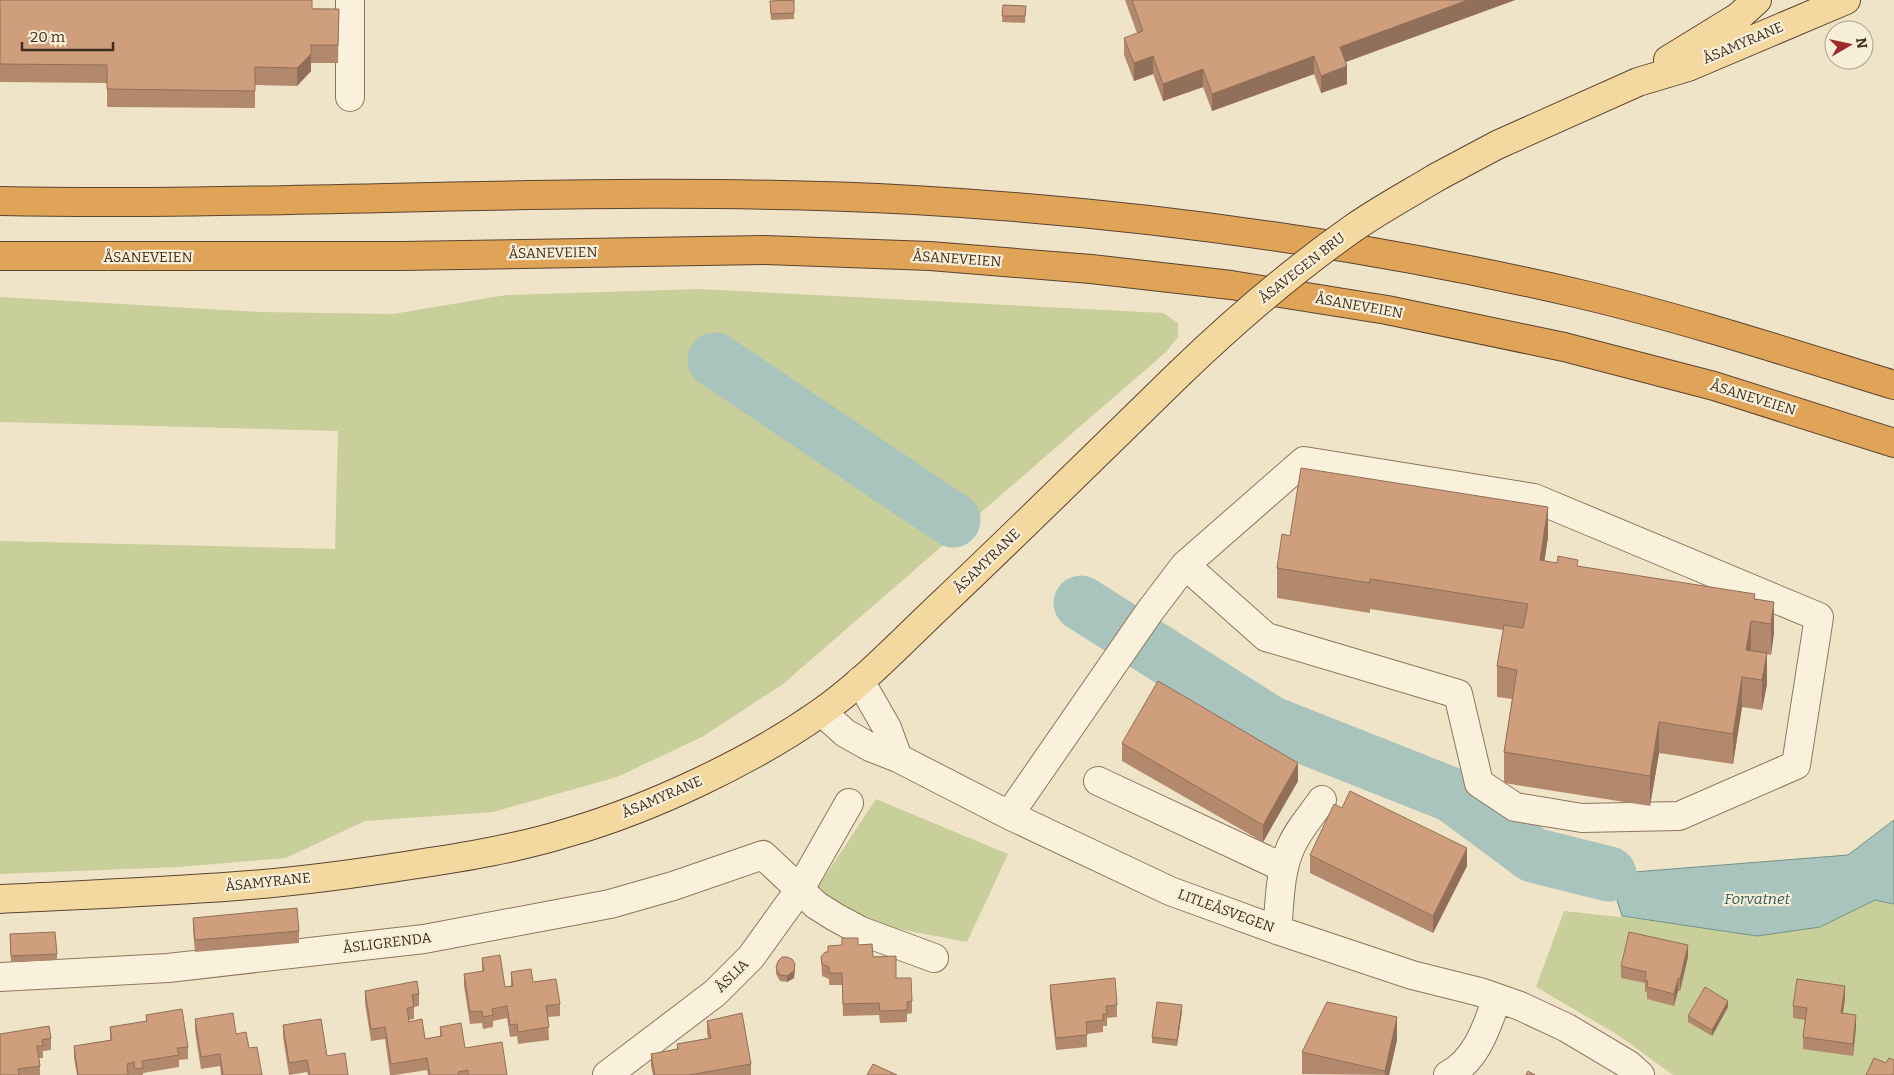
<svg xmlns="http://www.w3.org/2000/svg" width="1894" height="1075" font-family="Bitter,serif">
	<rect width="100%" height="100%" fill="#f0e4c8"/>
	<path fill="#c9cf9b" d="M699,289L1163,313L1178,323V337L1166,352L783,684L702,737L617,777L493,812L365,821L286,858L179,867L0,874V541L335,549L338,431L0,422V297L262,312L393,314L506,295Z
		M876,799L1008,854L967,942L867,923L816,890Z
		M1875,900L1894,904V1075H1673L1618,1035L1536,987L1564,911L1665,922L1820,927Z"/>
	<path fill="#a9c4bc" stroke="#6f938a" d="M1894,820V904L1875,900L1820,927L1757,936L1622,916L1609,874L1848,855Z"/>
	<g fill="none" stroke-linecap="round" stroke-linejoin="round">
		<path stroke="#a9c4bc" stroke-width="55" d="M715,360L953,520
			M1081,603L1270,723L1452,795L1533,855L1609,874"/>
		<g stroke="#8d765c" stroke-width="30">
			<path id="minor" d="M350,0V97
				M860,681L887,728L898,758
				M822,712L845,733L870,747L898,758L1009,815L1170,891L1277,930L1412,975L1480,992L1520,1006L1567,1028L1629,1065L1640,1075
				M1098,781L1284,868
				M1009,815L1150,611L1185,565L1304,461L1534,498L1819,617L1796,765L1679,816L1582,818L1515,807L1479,783L1458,694L1266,637L1185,565
				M1277,930C1280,904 1279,874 1290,849C1297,831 1311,816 1322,800
				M0,977L168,968L424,939L610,904L673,886L763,855L816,905L835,917L861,931L934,958
				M607,1075L715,993L751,957L800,889L849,803
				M1448,1075C1477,1060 1487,1026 1497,998"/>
		</g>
		<g stroke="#5b4430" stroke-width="30">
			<path id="major" d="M1668,60L1738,17L1757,0
				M1437,177L1497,145L1638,82L1688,67L1846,0
				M0,899C79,895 158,892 237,886C295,882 354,874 411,865C465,857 519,848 570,832C652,808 750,762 820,713C866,681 905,638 946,600C1025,525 1102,449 1179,374"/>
		</g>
		<g stroke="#5b4430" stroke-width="30">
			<path id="highway" d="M0,201C305,207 609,183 914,200C1138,213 1361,243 1580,294C1686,319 1790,353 1894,385
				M0,256H401L765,250L930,256L1091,269L1231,285L1387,310L1564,347L1714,386L1894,443"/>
		</g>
		<use href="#minor" stroke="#faf1dc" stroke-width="28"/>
		<use href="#major" stroke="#f3d9a0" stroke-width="28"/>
		<use href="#highway" stroke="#e0a458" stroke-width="28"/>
		<g stroke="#5b4430" stroke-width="30" stroke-linecap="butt">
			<path id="major-bridge" d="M1179,374C1233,322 1291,272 1352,229C1379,210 1409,194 1437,177"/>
		</g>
		<use href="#major-bridge" stroke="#f3d9a0" stroke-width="28"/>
	</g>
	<path fill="#b2896c" d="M0,0L339,9L338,63H311V71L297,86L255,85V108L107,107V83L0,82Z
		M794,0V19L771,20L770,1Z
		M1125,0H1515L1346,62L1347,84L1321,93L1314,74L1212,111L1203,87L1163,101L1153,74L1134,81L1124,55V38L1137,33Z
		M1003,5L1026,6L1025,23L1002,22Z
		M1290,536L1548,537L1544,561L1578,566L1774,602V633L1771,655L1767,654V684L1762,710L1742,707L1733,764L1659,753L1650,806L1504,783V752L1512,699L1497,697V666L1503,630L1370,609V613L1277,598V568Z
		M1122,743L1298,781L1263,842L1122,761Z
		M1310,855L1467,866L1433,933L1310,873Z
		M193,918L299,931V943L195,952L193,930Z
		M10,934L57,954V960L11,962Z
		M858,945L896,978L912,1001V1013L907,1014V1022L880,1023L879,1015L843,1016L842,985H829V979L822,976L821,957L828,952V946Z
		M1688,957L1680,991H1678L1674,1006L1647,999V992H1645V983L1621,978V966Z
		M482,958L505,987L511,986V972L533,982L560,1004V1016L548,1017L549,1040L518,1044L517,1036L510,1037L507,1018L493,1021V1027L483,1029L482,1023L470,1024L464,986V974L482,971Z
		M776,968L795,970L794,978L787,982L780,981L776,974Z
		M1050,985L1117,1005V1017L1107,1018V1026H1103V1032L1087,1034V1047L1056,1050L1050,997Z
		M365,991L419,994V1006L414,1007V1019L409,1020V1022L425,1039L440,1036V1027L465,1048L507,1075H428L427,1070L395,1075H390L385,1039L371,1041L365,1003Z
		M1845,998L1843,1013L1856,1027L1853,1056L1803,1049V1037L1805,1020L1793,1018V1006Z
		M1728,1007L1712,1036L1688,1022V1016Z
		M1182,1011L1177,1046L1152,1043V1037Z
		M146,1015L188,1047V1059L179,1060V1067L143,1073V1075H77L74,1058V1046L110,1040V1027L146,1022Z
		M195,1019L236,1034L249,1048L262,1075H221L220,1066L201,1069L195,1031Z
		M707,1021L751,1064V1075H653L651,1066V1054L677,1049V1044L708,1038L707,1033Z
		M283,1025L327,1056L348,1075H308L307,1072L289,1075L283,1037Z
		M0,1034L51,1038V1050L43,1051V1058H39L40,1066V1075H0Z
		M1397,1040L1389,1075L1302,1074V1052Z"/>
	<path fill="#916f58" d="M1468,0H1515L1340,64V47Z
		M311,45V71L297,86V68Z
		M1153,56V74L1134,81V63Z
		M1314,56V74L1212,111V94Z
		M1347,66V84L1321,93V76Z
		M1203,69V87L1163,101V84Z
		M1548,507V537L1540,591V560Z
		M1774,602V633L1771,655V624Z
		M1751,621V652L1746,650Z
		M1767,653V684L1762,710V680Z
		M1742,677V707L1733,764V734Z
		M1659,722V753L1650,806V776Z
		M1298,763V781L1263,842V825Z
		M1467,848V866L1433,933V916Z
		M1688,945V957L1680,991V979Z
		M795,964L794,978L787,982V976Z
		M1678,979V991L1674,1006V994Z
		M1845,986V998L1841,1025V1013Z
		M1728,1001V1007L1712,1036V1030Z
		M1182,1005V1011L1177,1046V1040Z
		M1856,1015V1027L1853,1056V1044Z
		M1397,1017V1040L1389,1075H1385V1071Z"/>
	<path fill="#cf9f7d" stroke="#916f58" d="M0,0H312V9H339L338,45H311V54L297,68L255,67V91L107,89V65L0,64Z
		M794,0V13L771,14L770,1Z
		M1132,0H1468L1340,47L1347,66L1321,76L1314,56L1212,94L1203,69L1163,84L1153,56L1134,63L1124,38L1143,31Z
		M1003,5L1026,6L1025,16H1002Z
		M1301,468L1548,507L1540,560L1557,563L1558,556L1578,560L1577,566L1755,594L1754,599L1774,602L1771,624L1751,621L1746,650L1767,653L1762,680L1742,677L1733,734L1659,722L1650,776L1504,752L1517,670L1497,666L1504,625L1523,628L1528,604L1370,579V583L1277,568L1282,534L1290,536Z
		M1158,681L1298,763L1263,825L1122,743Z
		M1350,791L1467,848L1433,916L1310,855L1334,804L1342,808Z
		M297,908L299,931L195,940L193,918Z
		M55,932L57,954L11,956L10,934Z
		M1629,932L1688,945L1680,979H1678L1674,994L1647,987L1648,981L1645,980L1646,972L1621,966Z
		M842,938H858V945L872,944L873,957L896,956V978H911L912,1001L907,1002V1010L880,1011L879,1003L843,1004L842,973H829V967L822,964L821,957L825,952H828V946L842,945Z
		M500,955L505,987L513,986L511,972L531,969L533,982L556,979L560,1004L546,1006L549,1027L518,1032L517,1024L510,1025L507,1006L492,1009L493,1015L483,1017L482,1011L470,1012L464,974L484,971L482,958Z
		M782,957H787L792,959L795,964L794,971L787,976L780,975L776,968L778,961Z
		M1115,978L1117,1005L1106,1006L1107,1014H1103V1020L1086,1022L1087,1035L1056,1038L1050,985Z
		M1797,979L1845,986L1841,1013L1856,1015L1853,1044L1803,1037L1807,1008L1793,1006Z
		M417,981L419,994L412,995L414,1007L407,1008L409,1022L422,1019L425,1039L442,1036L440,1027L461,1023L465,1048L502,1042L507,1075H468V1070L458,1072L459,1075H430L427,1058L391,1064L385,1027L371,1029L365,991Z
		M1705,987L1728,1001L1712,1030L1688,1016Z
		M1157,1002L1182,1005L1177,1040L1152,1037Z
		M1327,1002L1397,1017L1385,1071L1302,1052Z
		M182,1009L188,1047L177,1048L179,1055L142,1061L143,1068L135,1069L134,1062L127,1064L128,1075H78L74,1046L112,1040L110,1027L147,1021L146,1015Z
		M233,1013L236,1034L246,1032L249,1048L257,1047L262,1075H223L220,1054L201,1057L195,1019Z
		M742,1013L751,1064L689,1075H655L651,1054L678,1049L677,1044L711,1038L707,1021Z
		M321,1019L327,1056L345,1053L348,1075H310L307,1060L289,1063L283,1025Z
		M49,1026L51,1038L42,1040L43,1046H37L40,1066L18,1069L19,1075H0V1034Z
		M1874,1058L1886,1063L1889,1058L1894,1060V1073L1893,1075H1866Z
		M873,1064L897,1075H867Z
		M1528,1071L1535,1075H1526Z"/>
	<g text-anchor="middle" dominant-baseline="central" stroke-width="4.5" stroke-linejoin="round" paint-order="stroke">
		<g font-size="14" fill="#3d2e20" stroke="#f7eed8">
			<text transform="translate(1743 43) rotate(-23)">ÅSAMYRANE</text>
			<text transform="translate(553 253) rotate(-1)">ÅSANEVEIEN</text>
			<text x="148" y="257">ÅSANEVEIEN</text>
			<text transform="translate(957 259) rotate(4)">ÅSANEVEIEN</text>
			<text transform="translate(1302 268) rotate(-38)">ÅSAVEGEN BRU</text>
			<text transform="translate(1359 306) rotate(10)">ÅSANEVEIEN</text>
			<text transform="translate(1753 398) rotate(17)">ÅSANEVEIEN</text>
			<text transform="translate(987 561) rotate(-44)">ÅSAMYRANE</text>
			<text transform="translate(662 797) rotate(-23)">ÅSAMYRANE</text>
			<text transform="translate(268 882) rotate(-6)">ÅSAMYRANE</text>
			<text transform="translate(1226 911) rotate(20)">LITLEÅSVEGEN</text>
			<text transform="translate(387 943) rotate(-7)">ÅSLIGRENDA</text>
			<text transform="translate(732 976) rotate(-45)">ÅSLIA</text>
		</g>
		<g font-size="15" font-style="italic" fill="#2f5d5a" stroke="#f7eed8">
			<text x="1757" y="899">Forvatnet</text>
		</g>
	</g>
	<g transform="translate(1849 45) rotate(81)"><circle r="24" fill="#f7eed8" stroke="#ada18e"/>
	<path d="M0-4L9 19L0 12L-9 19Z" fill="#9e2a2b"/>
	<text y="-8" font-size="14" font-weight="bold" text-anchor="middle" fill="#3d2e20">N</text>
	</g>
	<path d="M22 42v8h91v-8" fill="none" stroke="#3d2e20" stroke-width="2.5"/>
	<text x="30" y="42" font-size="15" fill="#3d2e20" stroke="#f7eed8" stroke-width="4" paint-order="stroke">20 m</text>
</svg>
